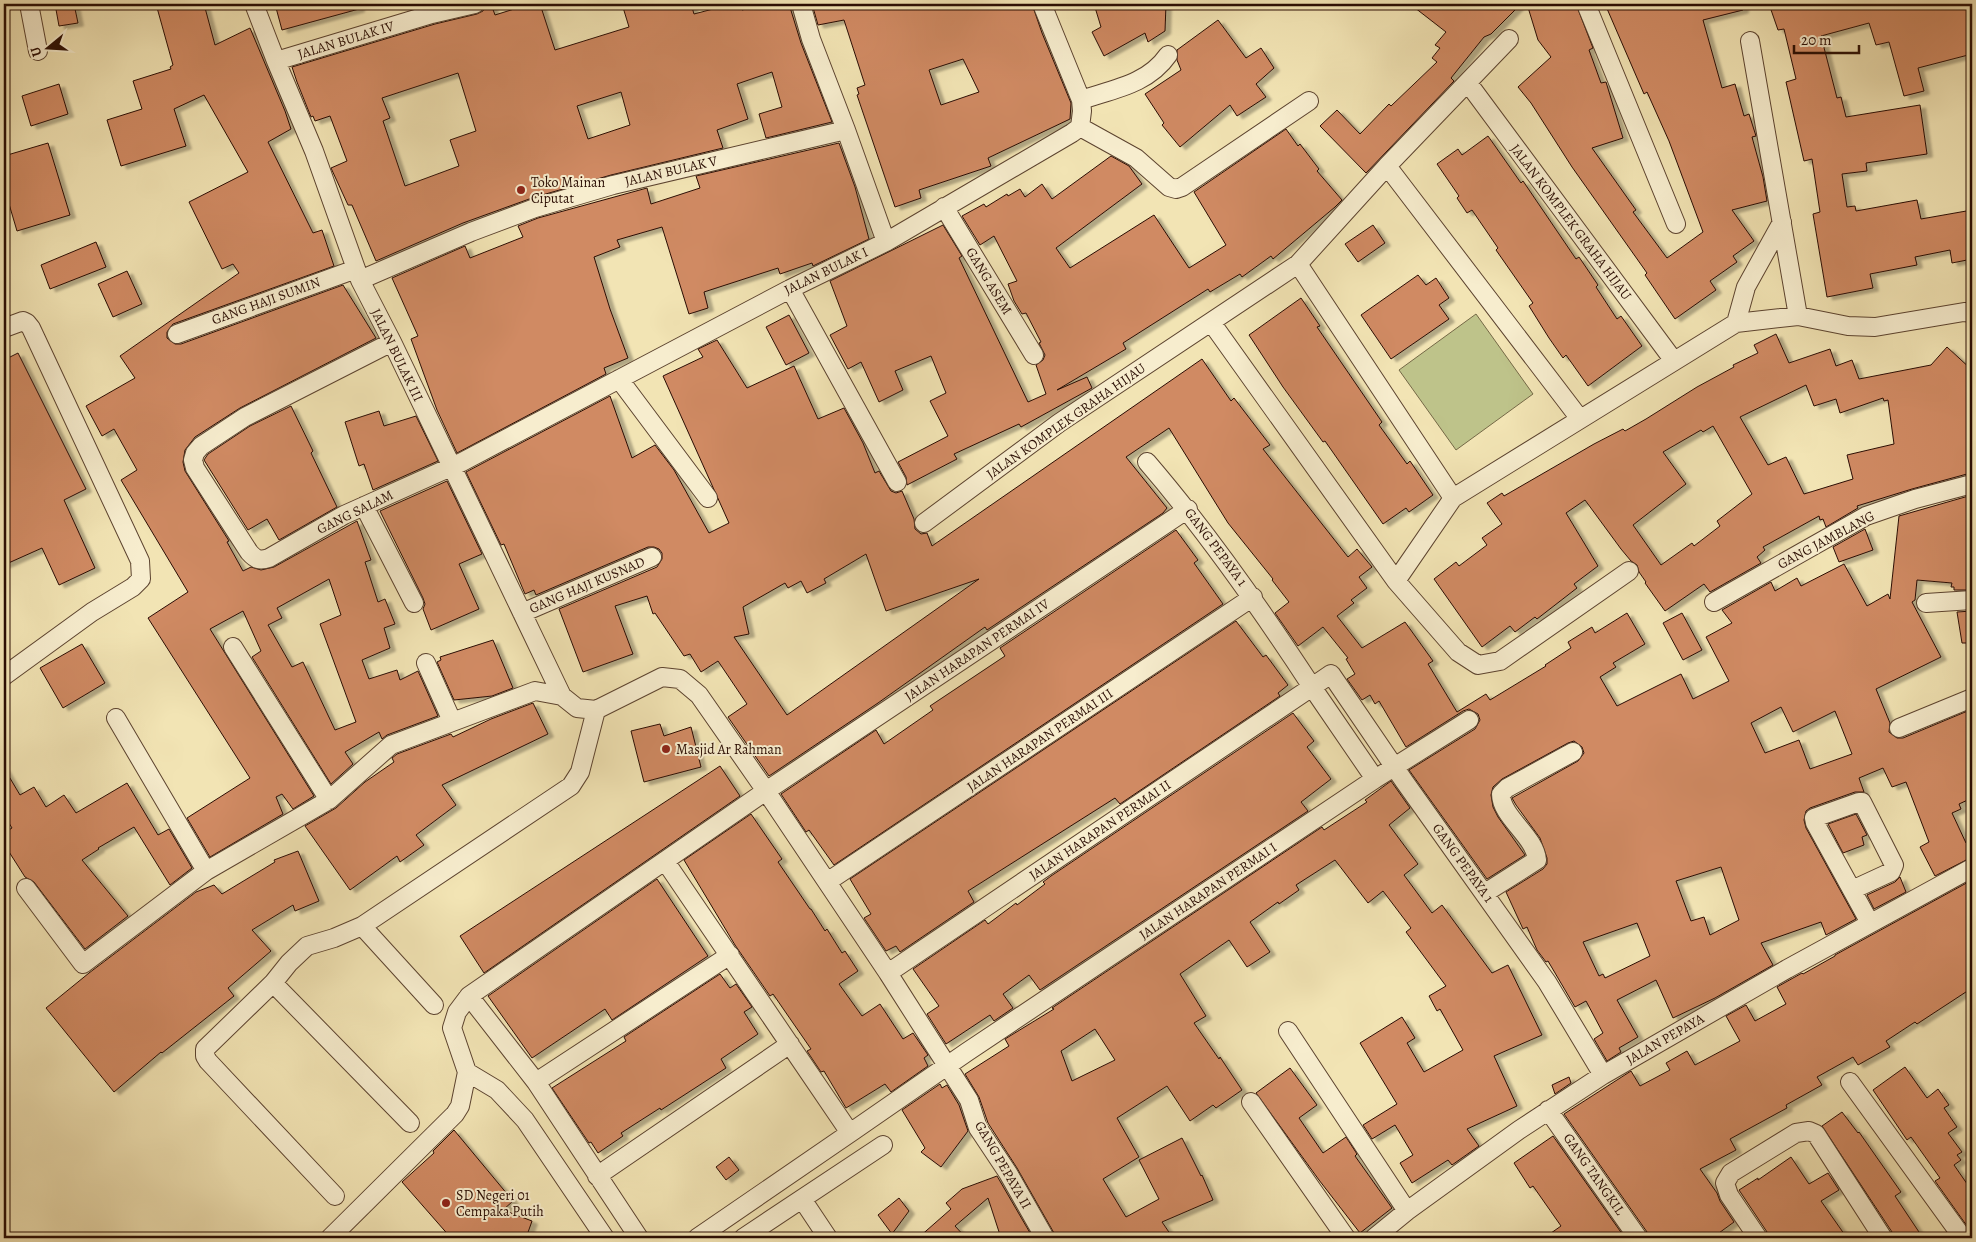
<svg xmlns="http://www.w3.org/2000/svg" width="1976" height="1242" font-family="Alegreya,serif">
	<defs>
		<filter id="shadow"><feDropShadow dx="5.5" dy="3" stdDeviation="1" flood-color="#0004"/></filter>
	</defs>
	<rect width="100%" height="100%" fill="#f2e4b4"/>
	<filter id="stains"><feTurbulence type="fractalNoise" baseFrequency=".004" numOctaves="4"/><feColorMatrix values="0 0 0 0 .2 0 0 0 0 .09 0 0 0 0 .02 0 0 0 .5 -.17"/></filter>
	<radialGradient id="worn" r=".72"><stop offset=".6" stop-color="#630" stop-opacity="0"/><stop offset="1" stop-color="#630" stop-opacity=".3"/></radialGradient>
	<path fill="#bec38a" stroke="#746846" d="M1476,314L1533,394L1456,450L1399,370Z"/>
	<path fill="#d08a64" stroke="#2a0d03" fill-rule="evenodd" filter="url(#shadow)" d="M55,4H74L78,23L59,26Z
		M156,4H204L215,45L250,28L285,111L291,129L268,142L313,233L322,230L334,266L173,324L167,332V338L175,344H181L343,285L376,338L240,408L195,437L185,450L183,462L185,471L229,541L227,542L243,571L251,567L261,570L274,567L357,521L371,560L365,562L378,602L385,599L395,624L384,628L390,648L362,660L369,679L397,670L400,680L418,671L438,716L387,735L382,739L379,732L345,752L353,764L331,784L252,657L261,651L243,611L210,629L314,796L293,809L282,794L276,797L283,814L210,857L187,818L250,778L148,618L188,592L121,480L137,470L114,429L102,436L86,406L135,378L120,356L239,273L233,264L222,269L189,202L248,172L204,95L174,109L186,146L121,166L107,120L142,109L133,81L171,69L170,67L173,65ZM329,579L341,615L320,624L356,722L335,730L303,662L292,667L268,625L282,618L277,608Z
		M275,4H359V9L282,30Z
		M485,4H491L495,15L530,4H540L555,50L629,27L622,4H691L694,14L732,4H740L742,10L765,4H789L801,43L832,122L766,138L759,114L782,107L772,72L737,84L748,119L717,130L723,148L611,175L532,198L463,223L376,261L352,205H348L331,168L347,161L330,116L315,121L313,116L311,117L297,82L292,67L435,24L477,14L483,11ZM458,73L476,131L450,140L459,166L405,186L383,121L390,118L382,98ZM621,92L630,125L588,139L577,106Z
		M812,4H1032L1042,33L1071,103L1070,119L988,158L991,166L919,190L921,198L895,207L857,95L859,94L857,88L865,85L844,20L818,25ZM963,59L979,92L941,105L929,70Z
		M1094,4H1166L1165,31L1148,42L1145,33L1104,56L1092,32L1101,27Z
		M1410,4H1521L1491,34L1484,37L1451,78L1454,81L1366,173L1320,126L1337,110L1360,134L1389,104L1391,106L1437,62L1432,58L1440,48L1435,45L1446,32Z
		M1527,4H1576L1593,48L1589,50L1601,83L1606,82L1623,138L1592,148L1636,210L1633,212L1667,258L1703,232L1669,141L1647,92L1644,94L1605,4H1743V10L1703,20L1722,88L1735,84L1744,116L1749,114L1756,136L1752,137L1763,177L1767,201L1732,210L1754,241L1733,256L1737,262L1710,281L1716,290L1675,319L1645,275L1647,273L1572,167L1531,103L1518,87L1551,57L1538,40Z
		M1769,4H1972V54L1918,68L1924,91L1904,96L1889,42L1876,45L1869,23L1821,36L1837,98L1841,97L1846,117L1920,105L1927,154L1866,163L1867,171L1842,174L1847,207L1855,206L1856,211L1917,200L1921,219L1972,210V259L1952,263L1950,250L1915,257L1917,265L1870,274L1873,288L1827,297L1813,214L1820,212L1812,159L1804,161L1786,82L1796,79L1784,29L1778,30Z
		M1218,20L1246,58L1261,48L1274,68L1256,84L1266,97L1237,116L1230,105L1180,147L1162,125L1164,123L1145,94L1181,70L1177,60V50Z
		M59,84L68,114L31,126L22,96Z
		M1286,129L1298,146L1300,144L1319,169L1317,171L1342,200L1335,207L1273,259L1271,256L1242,277L1240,274L1210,292L1208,289L1123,343L1126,349L1057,390L1087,377L1092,388L1021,427L1019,424L954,454L957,459L907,485L906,477L898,462L948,436L930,401L946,393L931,356L895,371L903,390L879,402L861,362L848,369L830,335L847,326L830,281L943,225L962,256L959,258L1028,402L1046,394L1036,365L1043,360L1045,355L1039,343L1041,342L1026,313L1022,314L1014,301L1008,284L1017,281L994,236L980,245L962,216L984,204L986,207L1007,194L1008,196L1020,189L1025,197L1042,184L1052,199L1111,156L1129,166L1142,184L1056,248L1070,268L1154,215L1189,268L1226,245L1194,192Z
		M1488,136L1521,183L1523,181L1576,259L1579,257L1598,285L1596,287L1617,319L1621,316L1642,346L1588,386L1566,355L1563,358L1549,338L1529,306L1533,303L1496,250L1498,248L1472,210L1467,213L1457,198L1459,196L1437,164L1458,149L1462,155Z
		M48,143L70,215L17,231L4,187V156Z
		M839,143L855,187L869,239L815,265L813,266L812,263L780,274L778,268L704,292L708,308L689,314L662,227L617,240L620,247L594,257L610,309L628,358L604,368L606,374L457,453L437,410L411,339L418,336L392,278L465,246L470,258L523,237L518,226L538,218L647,188L651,204L700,188L696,176Z
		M1373,225L1385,243L1358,262L1345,244Z
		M96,242L106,267L50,289L41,265Z
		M127,271L142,304L113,317L98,284Z
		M1418,275L1426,285L1436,278L1449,298L1439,305L1449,319L1391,359L1361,315Z
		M1301,298L1320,326L1317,327L1382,422L1379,425L1407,464L1410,461L1433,495L1409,512L1406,508L1383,524L1325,441L1323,442L1283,387L1249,335Z
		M789,315L809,353L786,365L766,327Z
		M1776,334L1789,363L1830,349L1836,366L1852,360L1859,379L1931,365L1947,347L1972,370V428H1969L1967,474L1912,489L1857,506L1858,508L1826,527L1823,519L1820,520L1819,516L1763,547L1765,550L1757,557L1761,563L1710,592L1704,584L1665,611L1645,583L1646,582L1639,572L1637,565L1631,561L1621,549L1585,500L1566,513L1598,566L1574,584L1577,588L1537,619L1535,617L1515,632L1510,626L1482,647L1434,579L1456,562L1459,566L1487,545L1482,538L1502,524L1487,503L1502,493L1504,496L1594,444L1623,429L1625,431L1646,419L1697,387L1734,367L1733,365L1758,353L1754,345ZM1806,385L1814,406L1836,399L1840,413L1883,398L1884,401L1888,400L1894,444L1847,455L1853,479L1804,494L1786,457L1768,465L1740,417ZM1713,426L1752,494L1717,521L1720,526L1694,546L1692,543L1661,565L1633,525L1686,484L1663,452L1701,430L1703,432Z
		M717,340L747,388L794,366L818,419L844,408L863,443L875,473L879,471L891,491L896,493L902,491L914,519L915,529L921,534L927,533L932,546L1202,359L1231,401L1234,398L1270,445L1263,449L1348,557L1357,549L1372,567L1359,577L1367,588L1351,600L1354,603L1337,616L1362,648L1405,622L1433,661L1428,664L1457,712L1486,694L1490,700L1546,666L1545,665L1571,648L1568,642L1592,627L1595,633L1627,613L1645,644L1613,663L1616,667L1600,677L1617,706L1681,674L1693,699L1729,681L1706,637L1732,623L1722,610L1771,582L1775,591L1797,578L1801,586L1844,564L1867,606L1888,594L1890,599L1899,516L1972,495V590H1954V587H1951L1952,583L1917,580L1915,600L1912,602L1941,657L1876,689L1890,723L1889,732L1897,738H1903L1970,710L1972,715V798L1959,804L1961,809L1952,813L1966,843L1972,840V857L1935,876L1920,847L1929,842L1906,782L1892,787L1883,768L1859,778L1864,792H1855L1810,808L1806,811L1804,820L1806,828L1856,919L1826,935L1821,922L1761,943L1773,965L1715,998L1673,1018L1656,980L1617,1000L1638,1037L1619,1048L1621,1052L1607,1061L1594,1039L1603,1033L1586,1001L1575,1007L1548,961L1546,962L1537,950L1527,927L1523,929L1506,892L1543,869L1547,864V858L1540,838L1516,805L1512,798L1578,761L1584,753L1582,747L1574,741L1568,743L1502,779L1493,787L1491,795L1493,807L1498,817L1525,855L1487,879L1409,770L1475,729L1480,720L1478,714L1469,709L1463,711L1406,747L1379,701L1375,704L1370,695L1362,700L1347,679L1355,674L1346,659L1348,658L1323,627L1298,646L1275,613L1289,602L1272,580L1273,579L1228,523L1169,428L1126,457L1167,508L1163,513L987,630L985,627L878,703L769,776L728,717L747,704L718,661L701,672L690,654L684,656L655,613L653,614L647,596L615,606L633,654L583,672L559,609L657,567L662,559V553L659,549L654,547H648L536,595L534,590L525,594L504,544L501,545L466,472L610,396L632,458L655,445L674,470L709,533L729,523L663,376L703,357L698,349ZM866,554L886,611L979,579L787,715L734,637L749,634L743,607L785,583L788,588L801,581L807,593L826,583L824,579ZM1781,707L1793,732L1835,711L1852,754L1810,769L1799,740L1765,753L1751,723ZM1721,867L1739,920L1710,935L1704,917L1691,921L1676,881ZM1637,923L1650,956L1605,978L1603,974L1599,976L1583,942Z
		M18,353L86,489L64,500L95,568L59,585L42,548L4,565V360Z
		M291,406L313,451L311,453L337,507L279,540L267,519L248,530L204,460L208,454L250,426Z
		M379,411L384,426L416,416L438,461L373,490L364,464L359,466L345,422Z
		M447,481L482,554L459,564L479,609L431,630L423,609L425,604L423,598L380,511Z
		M1865,529L1873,550L1839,562L1833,547Z
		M1176,530L1198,560L1194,563L1223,604L834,865L809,830L806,832L781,794L876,730L884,744L933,710L930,706L1005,656L1000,648Z
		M1972,611V643H1962L1957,612Z
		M1682,613L1702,650L1683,660L1663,623Z
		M1236,621L1263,657L1266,655L1288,685L1278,693L1280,696L1120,804L1115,798L968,891L974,902L900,952L896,946L886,951L864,918L871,914L850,879Z
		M493,640L513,688L492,696L454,700L437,662L441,660L440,657Z
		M82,644L105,683L63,708L40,668Z
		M533,703L548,734L442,785L456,805L416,835L424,845L400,862L397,856L350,890L305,826L336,808L365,782L394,762L392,758L397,754L451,734L453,737L491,719Z
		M1293,713L1314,741L1307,747L1331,779L1301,802L1308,811L1040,990L1029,975L1003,994L1013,1008L994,1021L990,1015L946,1044L927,1014L939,1006L913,969L985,920L988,924L1016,903L1017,905L1045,884L1043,882L1051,876Z
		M660,724L664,736L691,727L701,767L644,782L631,731Z
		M720,766L740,796L484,973L460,936Z
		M4,768L20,795L34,787L46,807L64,795L76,813L127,783L158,835L169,829L192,868L170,885L134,827L98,848L99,849L82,860L128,916L85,949L34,882L25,877L4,844V833L12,828L4,815Z
		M1391,781L1410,808L1389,825L1418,864L1404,875L1432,913L1442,905L1492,973L1508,965L1542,1035L1494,1056L1517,1106L1467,1129L1479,1146L1452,1165L1448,1160L1412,1183L1400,1163L1413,1155L1395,1125L1372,1139L1363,1125L1397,1104L1360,1043L1402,1017L1415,1038L1407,1043L1424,1072L1463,1050L1440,1009L1437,1011L1429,996L1446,986L1406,932L1411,928L1383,891L1368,903L1335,860L1296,885L1299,890L1279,904L1278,902L1250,922L1270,952L1247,967L1229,940L1180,974L1206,1016L1194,1023L1219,1059L1220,1057L1242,1090L1216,1108L1213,1105L1190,1121L1167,1086L1117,1118L1139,1157L1103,1179L1126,1217L1159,1199L1139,1160L1182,1138L1201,1176L1202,1175L1213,1200L1162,1222L1173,1238H1056L1054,1233L1017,1168L988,1123L979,1097L965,1074L1009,1046L1005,1039L1054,1009L1052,1008L1322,827L1324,830L1367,802L1365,800ZM1095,1029L1115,1060L1072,1081L1061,1051Z
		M751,814L782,859L778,862L810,909H811L825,931L827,929L842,953L845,951L858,971L839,984L862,1016L880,1004L903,1039L913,1033L928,1055L924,1058L928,1066L891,1092L885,1084L846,1108L824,1071L821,1072L807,1051L811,1049L773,994L770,996L735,945L684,860Z
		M1856,814L1867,835L1862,837L1864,845L1843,853L1828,824Z
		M298,851L319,901L295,911L293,905L252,930L271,951L228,988L234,996L162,1053L161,1052L114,1092L46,1008L89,973L196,892L214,885L222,894L275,862L274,860Z
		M1900,877L1906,892L1874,909L1867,895L1895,882Z
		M657,879L708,956L612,1020L605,1009L532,1058L488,996Z
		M1972,880V988L1917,1024L1915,1022L1886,1041L1890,1047L1858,1065L1853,1057L1817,1077L1822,1085L1786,1105L1787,1108L1730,1139L1736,1150L1700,1169L1717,1193L1720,1201L1734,1222L1712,1238H1648L1647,1232L1564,1114L1631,1071L1640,1086L1670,1070L1666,1063L1687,1051L1695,1065L1740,1041L1726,1016L1746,1005L1755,1021L1786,1004L1777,987L1802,973L1803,974L1835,956V955Z
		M720,974L730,988L736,984L752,1007L744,1012L758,1034L721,1059L726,1068L661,1110L660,1108L621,1133L623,1136L598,1153L591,1142L589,1143L552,1088L626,1041L624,1037Z
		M1905,1067L1927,1098L1938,1089L1949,1105L1944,1108L1957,1127L1948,1133L1962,1152L1957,1155L1961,1160L1954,1165L1972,1191V1233L1935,1181L1940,1178L1911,1137L1907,1140L1873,1090Z
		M1290,1068L1317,1105L1299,1118L1323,1153L1346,1137L1357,1154L1355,1156L1392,1208L1360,1233L1319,1180L1256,1093Z
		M1569,1077L1571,1083L1555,1094L1552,1085Z
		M940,1084L942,1088L947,1085L959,1105L968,1131L941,1167L921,1152L925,1148L902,1110Z
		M1842,1112L1858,1133L1859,1132L1901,1192L1895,1196L1923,1238H1894L1892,1232L1822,1126Z
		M454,1130L513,1201L503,1210L532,1221L526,1238H451L402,1182L434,1153L433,1151Z
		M1553,1136L1625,1238H1544L1561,1226L1533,1186L1530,1188L1514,1163Z
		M729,1157L739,1170L726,1180L716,1167Z
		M1791,1157L1809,1184L1828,1173L1839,1190L1821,1201L1847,1238H1768L1767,1232L1739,1190L1758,1178V1180Z
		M997,1176L1033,1238H1001L988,1198L955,1226L966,1238H918L951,1209L946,1203L962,1189Z
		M899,1198L909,1211L892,1234L878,1215Z"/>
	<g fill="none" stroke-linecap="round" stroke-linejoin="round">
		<g stroke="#5c432f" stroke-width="20">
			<path id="minor" d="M29,4L38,51
				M254,4L276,61L314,151L360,280L392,342L562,696
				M801,4L811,39L846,130L886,242
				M1586,4L1676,224
				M1750,41L1798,316
				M276,61L432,14L475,4
				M1468,83L1674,361
				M1081,100C1114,89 1148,84 1168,55
				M1080,127L1136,158L1169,187L1176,189L1182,187L1309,101
				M1387,166L1580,419
				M944,207L1034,355
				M1298,264L1453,498
				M360,280L471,232L535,208L613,185L846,130
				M790,289L897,482
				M1211,322L1396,581L1458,652L1478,665L1500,661L1629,571
				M1736,323L1746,287L1782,222
				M4,328L23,321L27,323L31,328L140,561L141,579L133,587L92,612L4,676
				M177,334L356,269
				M392,342L245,417L201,446L195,453L193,460L195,468L249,552C256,560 260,561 269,558L344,515L462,462L790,289L886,242L1072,133L1080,127L1082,111L1081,100L1042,4
				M619,379L708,498
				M1147,462C1208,533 1261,609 1312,687L1331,674L1404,781L1547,982L1603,1075
				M364,506L414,603
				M924,523L1059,423L1298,264L1387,166L1509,39
				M1396,581L1453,498L1736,323L1798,316L1848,326L1875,327L1964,312L1972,313
				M1714,602L1866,516L1915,499L1972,484
				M1926,603L1972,600
				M522,613L652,557
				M426,663L452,721
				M116,718L206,871
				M1899,728L1972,698
				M329,800L391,745L535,691L562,696L577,708L596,710L662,677L680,679L699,695L766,791L888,973L969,1100L978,1128L1008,1173L1045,1238
				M665,861L850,1133L967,1052L1375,779L1469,720
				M827,882L1253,597
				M26,888L83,964L206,871L329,800L233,647
				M1852,890L1891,872L1894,865L1862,802H1859L1814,818L1815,823L1870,923
				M1485,893L1537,860C1535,836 1501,817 1501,794L1507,788L1573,752
				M362,926L434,1005
				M888,973L1312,687L1375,779
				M273,983L410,1123
				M469,996L536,1082L639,1238
				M1288,1031L1407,1211
				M467,1072L497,1090L525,1120L605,1238
				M536,1082L730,955
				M1850,1082L1963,1238
				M1251,1102L1346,1238
				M1548,1110L1638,1238
				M597,1176L790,1044
				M335,1196L208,1061L205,1056V1049L273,983L289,963L307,946L334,938L362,926L571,786L580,772L596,710
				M802,1199L828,1238
				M330,1238L455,1114L460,1106L467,1072L452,1028L457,1012L469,996L766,791L1188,509
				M697,1238L850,1133
				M743,1238L883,1145
				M1374,1238L1407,1211L1519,1130L1603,1075L1787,969L1972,868
				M1758,1238L1729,1195L1725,1183L1731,1173L1796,1133L1809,1131L1816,1134L1883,1238"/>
		</g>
		<use href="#minor" stroke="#f7edce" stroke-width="18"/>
	</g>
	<g fill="#8f2418" stroke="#f7edce" stroke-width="2">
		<circle cx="521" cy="190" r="5"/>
		<circle cx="666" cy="749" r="5"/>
		<circle cx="446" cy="1203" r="5"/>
	</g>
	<g text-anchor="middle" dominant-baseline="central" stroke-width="4" stroke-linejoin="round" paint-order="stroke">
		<g font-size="14" fill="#2a0d03" stroke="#f7edce">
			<text transform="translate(346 40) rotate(-17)">JALAN BULAK IV</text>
			<text transform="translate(671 171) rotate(-13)">JALAN BULAK V</text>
			<text transform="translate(1571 222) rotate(53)">JALAN KOMPLEK GRAHA HIJAU</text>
			<text transform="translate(826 271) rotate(-26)">JALAN BULAK I</text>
			<text transform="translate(989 281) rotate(59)">GANG ASEM</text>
			<text transform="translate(266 301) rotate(-20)">GANG HAJI SUMIN</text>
			<text transform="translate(397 355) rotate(64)">JALAN BULAK III</text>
			<text transform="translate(1066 421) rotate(-35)">JALAN KOMPLEK GRAHA HIJAU</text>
			<text transform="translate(355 512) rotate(-26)">GANG SALAM</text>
			<text transform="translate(1826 540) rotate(-28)">GANG JAMBLANG</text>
			<text transform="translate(1216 547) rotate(53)">GANG PEPAYA 1</text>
			<text transform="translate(587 585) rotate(-23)">GANG HAJI KUSNAD</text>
			<text transform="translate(977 650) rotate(-34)">JALAN HARAPAN PERMAI IV</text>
			<text transform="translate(1040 740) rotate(-34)">JALAN HARAPAN PERMAI III</text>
			<text transform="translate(1100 830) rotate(-34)">JALAN HARAPAN PERMAI II</text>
			<text transform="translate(1463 863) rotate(54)">GANG PEPAYA 1</text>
			<text transform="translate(1208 891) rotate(-34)">JALAN HARAPAN PERMAI I</text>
			<text transform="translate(1665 1039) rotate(-30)">JALAN PEPAYA</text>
			<text transform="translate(1003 1165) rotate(60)">GANG PEPAYA II</text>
			<text transform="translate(1594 1174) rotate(55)">GANG TANGKIL</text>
		</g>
		<g font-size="14" fill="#2a0d03" stroke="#f7edce" text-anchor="start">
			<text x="531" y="182">Toko Mainan<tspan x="531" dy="16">Ciputat</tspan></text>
			<text x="676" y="749">Masjid Ar Rahman</text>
			<text x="456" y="1195">SD Negeri 01<tspan x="456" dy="16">Cempaka Putih</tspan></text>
		</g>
	</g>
	<rect width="1976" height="1242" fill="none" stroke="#f2e4b4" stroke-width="20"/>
	<rect x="5" y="5" width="1966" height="1232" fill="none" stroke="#2a0d03" stroke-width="2.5"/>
	<rect x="10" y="10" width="1956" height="1222" fill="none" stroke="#2a0d03"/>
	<g transform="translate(48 48) rotate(252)" stroke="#f7edce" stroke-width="4" paint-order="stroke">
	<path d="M0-4L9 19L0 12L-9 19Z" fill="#2a0d03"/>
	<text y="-8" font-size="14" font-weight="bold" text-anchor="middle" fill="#2a0d03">U</text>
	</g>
	<path d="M1794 45v8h65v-8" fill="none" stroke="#2a0d03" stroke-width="2.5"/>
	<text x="1801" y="45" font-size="15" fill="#2a0d03" stroke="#f7edce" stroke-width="4" paint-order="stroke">20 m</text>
	<rect width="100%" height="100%" filter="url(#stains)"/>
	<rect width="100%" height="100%" fill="url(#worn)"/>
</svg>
